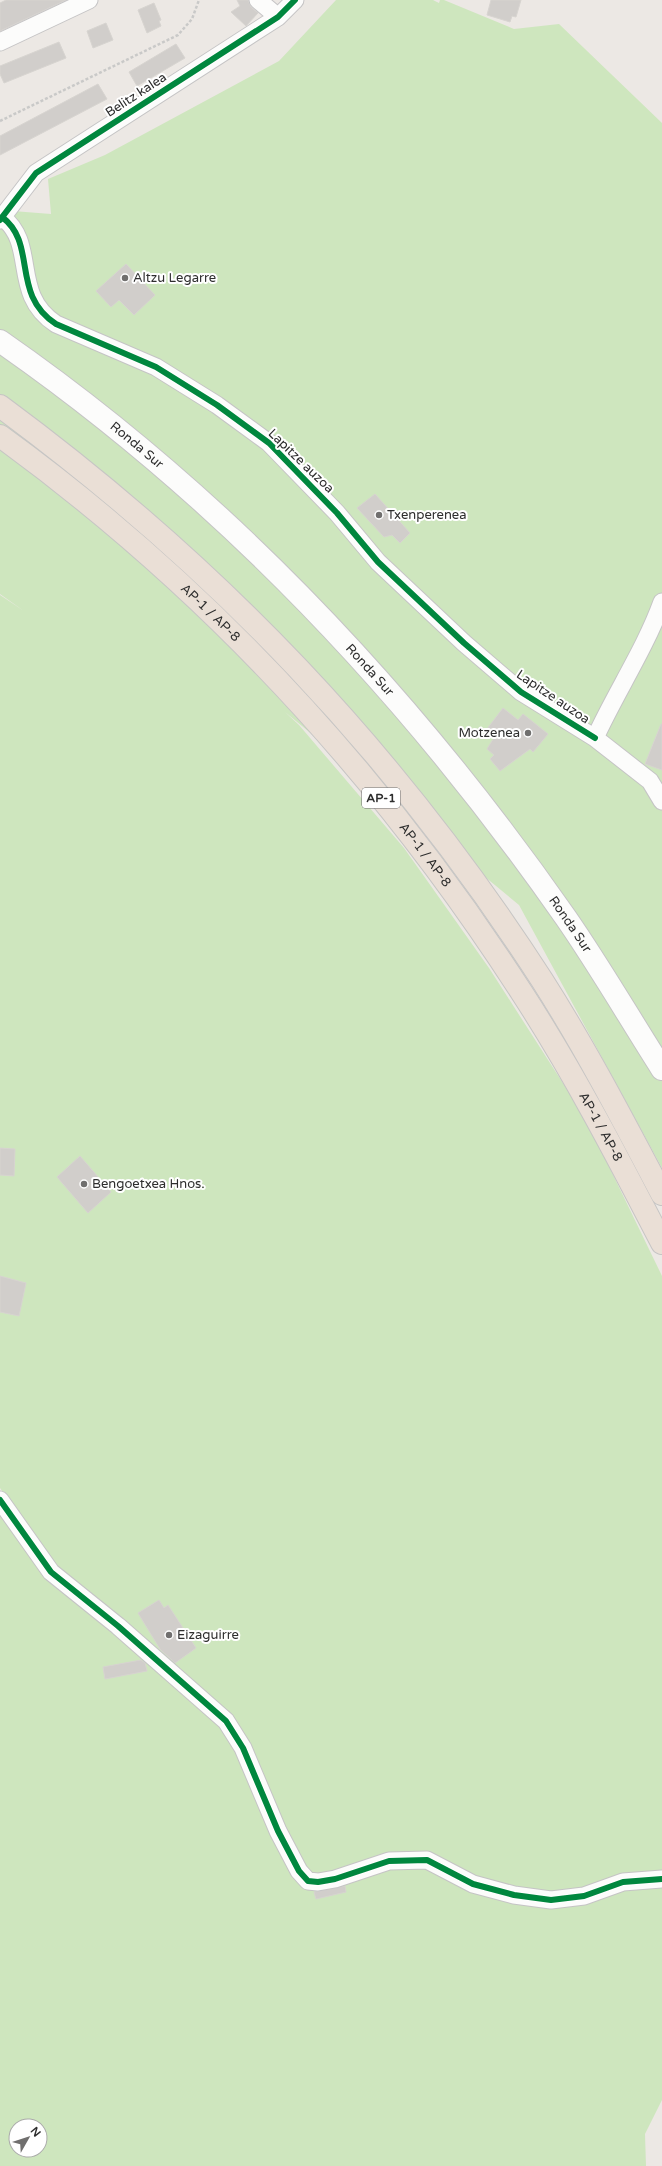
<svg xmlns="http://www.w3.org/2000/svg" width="662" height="2166" font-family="'Varela Round',sans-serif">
	<rect width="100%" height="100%" fill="#ece8e4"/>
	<path fill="#cee6be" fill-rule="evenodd" d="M336,0H433L439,3L440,0H444L514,29L559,24L662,123V1168L519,905L285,712L299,725L404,848L489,968L586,1119L662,1276V2100L645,2134L646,2166H0V1509L35,1539L0,1488V595L24,611L0,594V210L51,214L48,179L105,155L279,61ZM16,2126H40V2150H16Z"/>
	<path fill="#d1cecb" stroke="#d7d4d0" d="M6,0H66L0,31V3Z
		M237,0H248L251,7L258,13L246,26L231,12L240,6Z
		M491,0H521L516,17L512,16L510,22L487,15Z
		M154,3L161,20L159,21L161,26L147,33L138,10Z
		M106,23L113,40L93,48L87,31Z
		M59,42L66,58L4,83L0,74V66Z
		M176,44L185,58L137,86L129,72Z
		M98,84L107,99L0,155V136Z
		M126,264L155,295L134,315L119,300L111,307L96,291Z
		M375,494L410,533L400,543L392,535L384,537L357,508Z
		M503,708L518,720L523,714L548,734L533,752L530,749L500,771L490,759L494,755L487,749L495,736L487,729Z
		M661,724H662V770L645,764Z
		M0,1148L15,1149L14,1176L0,1175Z
		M80,1156L111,1192L88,1213L57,1177Z
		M0,1276L26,1283L19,1316L0,1312Z
		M159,1600L164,1608L168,1605L196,1648L175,1663L160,1649L138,1613Z
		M141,1660L145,1663L147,1671L105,1679L103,1667Z
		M345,1886L346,1892L316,1899L314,1892Z"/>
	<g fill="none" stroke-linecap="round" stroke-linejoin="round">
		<g stroke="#c5c4c5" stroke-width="19">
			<path id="minor" d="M258,0L278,17
				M0,42L89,0
				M2,217C38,244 10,294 56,324L156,367L217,405L269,443L337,513L378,562L464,643L521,692L595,738
				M0,220L36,173L278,17L295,0
				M662,602C645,649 616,692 595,738L650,781L662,801
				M0,1500L51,1572L118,1626L226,1721L243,1748L278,1831L299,1871L308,1881L318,1882L335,1879L389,1861L427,1860L473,1884L514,1895L551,1900L584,1896L623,1882L662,1879"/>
		</g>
		<g stroke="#c5c4c5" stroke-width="24">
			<g id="secondary">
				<path id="s1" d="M0,341C223,496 411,696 566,918C600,967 630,1019 662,1069"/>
			</g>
		</g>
		<g stroke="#c6c5c4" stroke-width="24">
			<g id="motorway">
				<path d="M0,406C218,567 395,752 542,980C586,1049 624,1122 662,1194"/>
				<path id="s2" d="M0,436C208,587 383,777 522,993C574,1073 618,1158 662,1243"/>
			</g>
		</g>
		<path stroke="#c9c9c8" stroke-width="2.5" stroke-dasharray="3 2" stroke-linecap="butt" d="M0,121L178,35L192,19L199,0"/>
		<use href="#minor" stroke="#fcfcfb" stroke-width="17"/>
		<use href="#secondary" stroke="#fcfcfb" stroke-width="22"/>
		<use href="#motorway" stroke="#eadfd6" stroke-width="22"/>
		<g stroke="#fff" stroke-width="8">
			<path id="cycleway" d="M2,217C38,244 10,294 56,324L156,367L217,405L269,443L337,513L378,562L464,643L521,692L595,738
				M0,220L36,173L278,17L295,0
				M0,1500L51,1572L118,1626L226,1721L243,1748L278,1831L299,1871L308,1881L318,1882L335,1879L389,1861L427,1860L473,1884L514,1895L551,1900L584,1896L623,1882L662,1879"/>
		</g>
		<use href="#cycleway" stroke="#00873e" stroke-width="6"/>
	</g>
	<g fill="#706f6e" stroke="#fff" stroke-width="1.5">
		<circle cx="125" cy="278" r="4"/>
		<circle cx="379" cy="515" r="4"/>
		<circle cx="528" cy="733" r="4"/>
		<circle cx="84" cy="1184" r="4"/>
		<circle cx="169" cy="1635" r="4"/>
	</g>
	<g text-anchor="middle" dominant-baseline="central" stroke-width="4" stroke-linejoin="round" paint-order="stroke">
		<rect fill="#fff" stroke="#6d6d6d" stroke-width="1" x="362" y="788" width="38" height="20" rx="3"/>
		<g font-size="12" font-weight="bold" fill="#2e2e2e">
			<text x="381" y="798">AP-1</text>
		</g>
		<g font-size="13" fill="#2e2e2e" stroke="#fff">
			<text transform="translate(136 95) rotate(-33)">Belitz kalea</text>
			<text stroke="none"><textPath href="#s1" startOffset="172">Ronda Sur</textPath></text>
			<text transform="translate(301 461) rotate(44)">Lapitze auzoa</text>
			<text stroke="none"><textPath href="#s2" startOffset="275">AP-1 / AP-8</textPath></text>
			<text stroke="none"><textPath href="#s1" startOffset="496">Ronda Sur</textPath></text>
			<text transform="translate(553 697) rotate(34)">Lapitze auzoa</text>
			<text stroke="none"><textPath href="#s2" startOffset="599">AP-1 / AP-8</textPath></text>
			<text stroke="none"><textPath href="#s1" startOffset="820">Ronda Sur</textPath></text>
			<text stroke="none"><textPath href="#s2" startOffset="923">AP-1 / AP-8</textPath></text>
		</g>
		<g font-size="13" fill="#2e2e2e" stroke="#fff" text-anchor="start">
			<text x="133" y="278">Altzu Legarre</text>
			<text x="387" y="515">Txenperenea</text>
			<text x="520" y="733" text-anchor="end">Motzenea</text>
			<text x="92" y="1184">Bengoetxea Hnos.</text>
			<text x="177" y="1635">Eizaguirre</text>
		</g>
	</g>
	<g transform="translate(28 2138) rotate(51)"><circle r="19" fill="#ffffff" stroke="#ababab"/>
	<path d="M0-3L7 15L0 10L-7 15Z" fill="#706f6e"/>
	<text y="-6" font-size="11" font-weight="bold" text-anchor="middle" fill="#2e2e2e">N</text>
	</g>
</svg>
